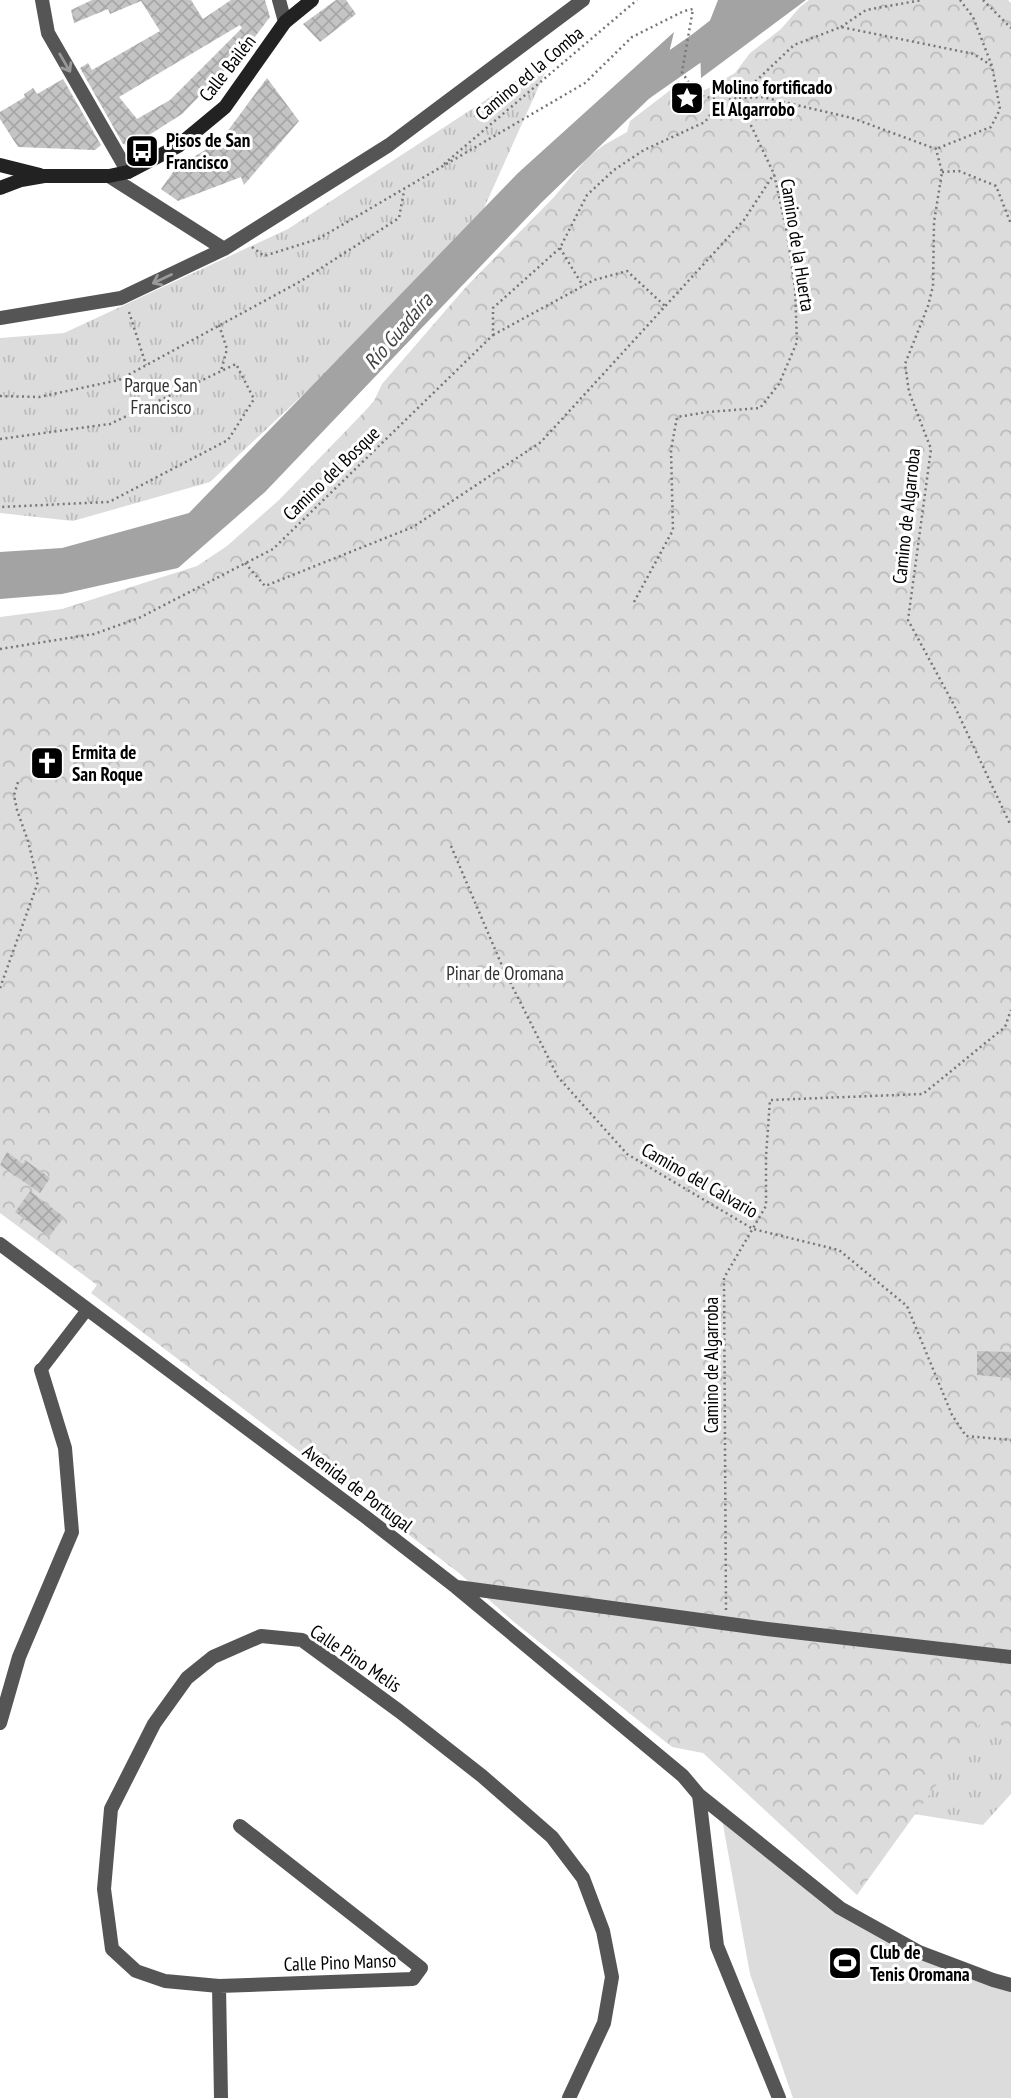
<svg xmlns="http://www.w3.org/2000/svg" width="1011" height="2098" font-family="'PT Sans Narrow',sans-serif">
	<defs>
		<pattern id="grass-tufts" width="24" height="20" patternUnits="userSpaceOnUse" patternTransform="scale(1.75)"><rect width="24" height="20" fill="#dcdcdc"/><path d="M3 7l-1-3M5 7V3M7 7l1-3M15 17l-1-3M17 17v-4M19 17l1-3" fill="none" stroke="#bbb"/></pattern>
		<pattern id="forest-crowns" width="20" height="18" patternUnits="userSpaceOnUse" patternTransform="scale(1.75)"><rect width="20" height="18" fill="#dcdcdc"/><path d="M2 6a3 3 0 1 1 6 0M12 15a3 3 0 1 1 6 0" fill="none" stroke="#bbb"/></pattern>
		<pattern id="building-cross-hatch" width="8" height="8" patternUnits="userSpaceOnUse" patternTransform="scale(1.75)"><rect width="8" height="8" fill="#c4c4c4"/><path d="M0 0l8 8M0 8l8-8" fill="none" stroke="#a7a7a7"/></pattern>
	</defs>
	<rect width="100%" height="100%" fill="#fff"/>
	<path fill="url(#grass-tufts)" d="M552,57L471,237L210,482L73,521L0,513V338L64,333L288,229Z
		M1011,1701V1794L983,1825L901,1812L771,1747Z"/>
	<path fill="url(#forest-crowns)" d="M809,0H1008L1011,3V1728L983,1720L857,1895L703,1753L672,1747L514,1622L459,1573L91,1293L97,1285L0,1213V617L62,609L197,566L227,546L279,500L365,411L374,401L382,384L465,288L554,197L589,156L604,145L627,132L630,121L673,88L694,81L700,90H705L735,73L750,53L781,29L800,7Z"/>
	<path fill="#dcdcdc" d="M720,1808L806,1872L889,1939L1011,1991V2098H793L750,1974Z"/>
	<path fill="#a3a3a3" d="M718,0H806L701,78L700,46Z
		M674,32L665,70L658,90L542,202L265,492L178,568L62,594L0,599V552L62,548L189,513L518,173Z"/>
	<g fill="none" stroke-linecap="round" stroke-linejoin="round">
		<path stroke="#a3a3a3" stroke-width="28" d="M634,92L700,46L759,0"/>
	</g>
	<path fill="url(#building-cross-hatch)" fill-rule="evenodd" d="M92,0H191L203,19L231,0H265L270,17L248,46L182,114L132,146L123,144L80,68L88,63L92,70L160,31L141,1L110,14L108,9L74,23L71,10ZM240,25L242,28L170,100L137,119L119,97Z
		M336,0H346L356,14L320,42L303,24Z
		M267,78L299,121L244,185L241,177L178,201L161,189L176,168L221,140Z
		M63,79L101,145L95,150L18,147L0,119V112L25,97L24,94L33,88L37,94Z
		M7,1152L23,1164L25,1160L50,1178L40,1193L0,1165Z
		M30,1191L64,1217L49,1237L15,1212Z
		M977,1351L1011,1352V1378L977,1375Z"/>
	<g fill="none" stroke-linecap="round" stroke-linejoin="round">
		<path stroke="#777" stroke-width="2.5" stroke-dasharray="2 3.5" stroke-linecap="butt" d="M960,0L973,17L992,66
			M983,0L1011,28
			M841,27L866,10L922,0
			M444,164L637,0
			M942,172L959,171L996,186L1011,224
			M252,247L264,256L318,239L585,83L632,37L684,11L693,9L682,72L696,94L722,101L738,98L794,45L841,27L974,54L992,66L1000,109L991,127L936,149
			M560,248L583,286
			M129,312L146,365
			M219,325L227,349L221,371
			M493,335L594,280L627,271L665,306
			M0,396L39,397L119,380L301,281L399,218L404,191
			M0,439L110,424L236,364L254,399L228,440L109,502L0,507
			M245,563L265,586L413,527L541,442L744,220L774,174
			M634,602L673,530L671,450L677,417L708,412L760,408L779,384L797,342L795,289L787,233L774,174L738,98L762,97L852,118L936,149L942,172L934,222L933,286L928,306L905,364L909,392L931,449L908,620L954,705L1011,826
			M0,649L94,634L139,618L273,549L493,335V308L560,248L587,195L614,170L644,150L705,122L721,100
			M451,846L503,968L558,1077L627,1154L753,1229L839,1250L907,1306L952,1415L966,1436L1011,1440
			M0,988L38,882L28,841L17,810L14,795L19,779
			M726,1610L724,1278L766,1206V1156L770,1100L923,1094L1005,1027L1011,1010"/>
		<path stroke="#555" stroke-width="12" d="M41,1370L87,1310"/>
		<path stroke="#555" stroke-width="14" d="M42,0L48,33L128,172
			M279,0L285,22
			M109,176L224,249
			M0,318L121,298L224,249L389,145L583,0
			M0,1244L367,1518L456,1587L683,1776L699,1795L840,1908L919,1952L993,1980L1011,1985
			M457,1587L767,1629L1011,1657
			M0,1723L19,1657L72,1532L65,1448L41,1370
			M699,1795L717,1946L779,2098
			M240,1826L421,1968L413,1979L219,1986L165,1981L136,1971L112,1949L104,1889L111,1809L154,1724L187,1678L213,1657L261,1636L302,1640L399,1711L482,1776L552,1837L583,1878L603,1931L612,1977L604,2023L569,2098
			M219,1986L221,2098"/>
		<path stroke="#222" stroke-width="14" d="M0,165L40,175
			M0,188L21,180L44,176H109L128,172L178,146L225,107L285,22L312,0"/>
	</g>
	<defs><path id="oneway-shaft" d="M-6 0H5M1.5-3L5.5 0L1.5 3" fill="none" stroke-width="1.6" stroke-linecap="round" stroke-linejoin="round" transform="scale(1.75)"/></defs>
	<g stroke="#999">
		<use href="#oneway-shaft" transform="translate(65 63) rotate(60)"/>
		<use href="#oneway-shaft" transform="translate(162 279) rotate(155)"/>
	</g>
	<defs>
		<g id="sight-square" transform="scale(1.75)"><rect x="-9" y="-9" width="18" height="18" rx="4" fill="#000" stroke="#fff"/><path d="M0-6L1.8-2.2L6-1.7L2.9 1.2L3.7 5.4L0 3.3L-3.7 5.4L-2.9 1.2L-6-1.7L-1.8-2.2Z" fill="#fff"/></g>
		<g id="bus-square" transform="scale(1.75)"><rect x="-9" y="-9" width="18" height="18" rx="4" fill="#000" stroke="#fff"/><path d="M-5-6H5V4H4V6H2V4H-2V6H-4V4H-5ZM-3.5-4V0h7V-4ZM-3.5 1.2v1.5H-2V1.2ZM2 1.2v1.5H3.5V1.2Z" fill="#fff"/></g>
		<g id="church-square" transform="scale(1.75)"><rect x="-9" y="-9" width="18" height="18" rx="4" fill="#000" stroke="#fff"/><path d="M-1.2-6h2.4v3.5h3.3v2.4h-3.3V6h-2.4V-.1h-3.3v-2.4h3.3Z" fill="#fff"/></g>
		<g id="stadium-square" transform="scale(1.75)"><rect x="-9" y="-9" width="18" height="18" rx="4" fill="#000" stroke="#fff"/><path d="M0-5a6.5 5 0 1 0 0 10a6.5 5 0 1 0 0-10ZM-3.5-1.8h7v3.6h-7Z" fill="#fff"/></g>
	</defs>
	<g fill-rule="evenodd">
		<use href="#sight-square" x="687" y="98"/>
		<use href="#bus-square" x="142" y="151"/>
		<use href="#church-square" x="47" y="763"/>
		<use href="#stadium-square" x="845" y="1963"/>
	</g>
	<g text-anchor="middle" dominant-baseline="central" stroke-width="6" stroke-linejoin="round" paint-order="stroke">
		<g font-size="19" fill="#000" stroke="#fff">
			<text transform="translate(227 68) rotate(-52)">Calle Bailén</text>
			<text transform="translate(529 73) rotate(-40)">Camino ed la Comba</text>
			<text transform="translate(798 245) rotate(81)">Camino de la Huerta</text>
			<text transform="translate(331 473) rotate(-44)">Camino del Bosque</text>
			<text transform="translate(906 516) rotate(-84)">Camino de Algarroba</text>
			<text transform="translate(700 1180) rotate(30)">Camino del Calvario</text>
			<text transform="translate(711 1365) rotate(-90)">Camino de Algarroba</text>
			<text transform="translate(358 1488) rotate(37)">Avenida de Portugal</text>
			<text transform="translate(356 1658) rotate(34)">Calle Pino Melis</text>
			<text transform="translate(340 1962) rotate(-2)">Calle Pino Manso</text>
		</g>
		<g font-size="19" font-weight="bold" fill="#000" stroke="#fff" text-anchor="start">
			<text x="712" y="87">Molino fortificado<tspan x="712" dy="22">El Algarrobo</tspan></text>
			<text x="166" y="140">Pisos de San<tspan x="166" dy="22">Francisco</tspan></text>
			<text x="72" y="752">Ermita de<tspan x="72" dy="22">San Roque</tspan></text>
			<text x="870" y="1952">Club de<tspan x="870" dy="22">Tenis Oromana</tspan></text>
		</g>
		<g font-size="19" fill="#333" stroke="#fff">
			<text x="161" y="385">Parque San<tspan x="161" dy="22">Francisco</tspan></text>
			<text x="505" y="973">Pinar de Oromana</text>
		</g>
		<g font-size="21" font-style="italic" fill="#444" stroke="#fff">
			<text transform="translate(398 331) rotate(-49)">Río Guadaíra</text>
		</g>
	</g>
</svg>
